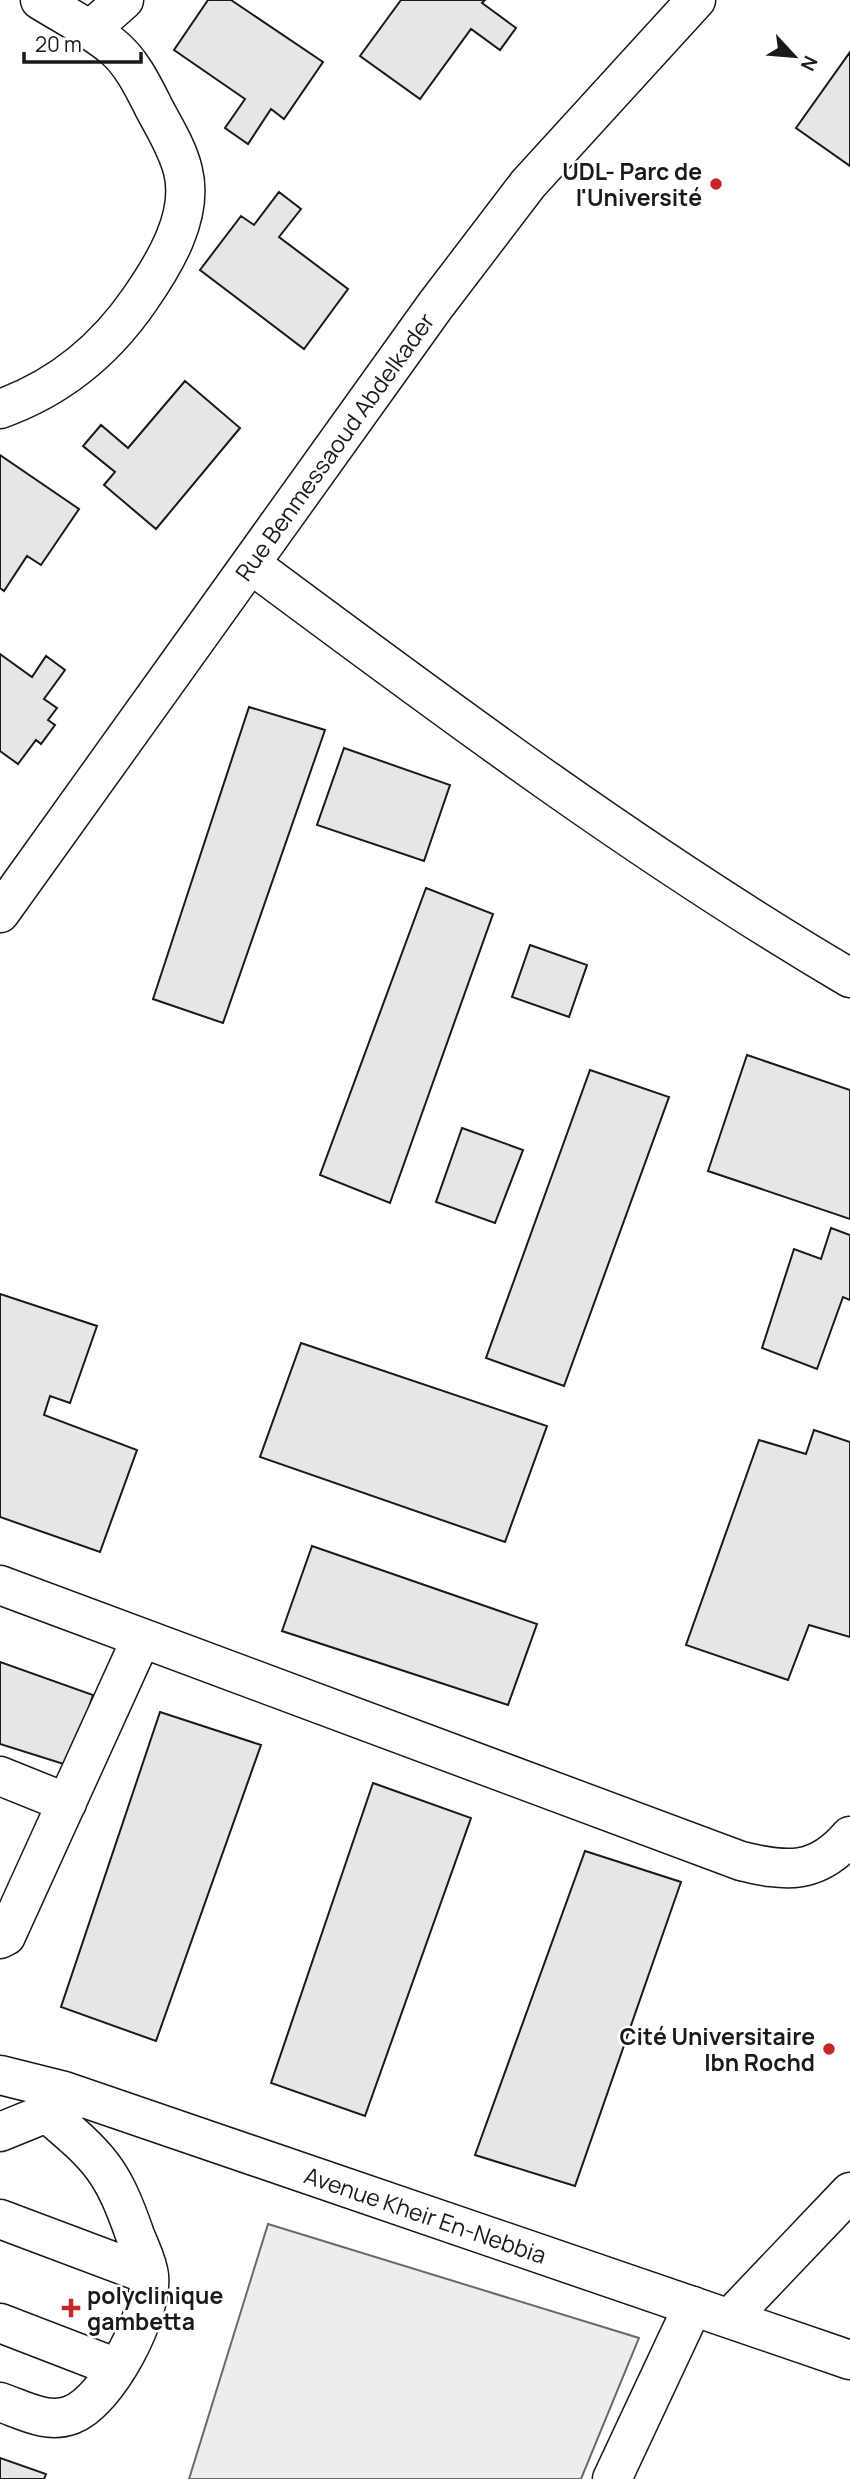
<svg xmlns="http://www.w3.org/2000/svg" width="850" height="2479" font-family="Manrope,sans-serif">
	<rect width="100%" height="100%" fill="#fff"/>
	<path fill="#ededed" stroke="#6a6a6a" stroke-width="2" d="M268,2224L639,2338L581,2479H189Z"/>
	<path fill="#e6e6e6" stroke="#1a1a1a" stroke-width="2" d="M208,0H231L323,62L284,119L271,109L248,144L225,128L245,99L174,50Z
		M401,0H485L482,3L516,28L500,50L471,29L420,99L360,56Z
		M850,52V166L796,128Z
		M279,192L301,209L279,237L348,289L304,349L200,270L241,216L254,225Z
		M185,381L240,428L156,529L104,485L115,472L83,446L101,425L128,448Z
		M0,455L79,509L41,565L27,556L4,591L0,588Z
		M0,654L32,677L46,656L65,670L44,699L57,708L48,720L55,725L41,744L36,740L18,764L0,751Z
		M249,707L325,730L223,1023L153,999Z
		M344,748L450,785L424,861L317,825Z
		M426,888L493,914L390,1203L320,1175Z
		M530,945L587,965L569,1017L512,997Z
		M747,1055L850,1090V1219L708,1171Z
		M590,1070L669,1097L564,1386L486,1358Z
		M462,1128L523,1150L495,1223L436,1202Z
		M831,1228L850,1235V1300L843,1297L817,1369L762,1348L794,1249L821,1259Z
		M0,1294L97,1326L70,1403L50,1396L44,1415L137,1450L100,1552L0,1517Z
		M301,1343L547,1426L505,1542L260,1457Z
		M814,1430L850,1442V1637L809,1625L788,1680L686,1645L759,1440L806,1454Z
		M312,1546L537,1624L508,1705L282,1631Z
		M0,1662L93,1695L70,1766L0,1744Z
		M160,1712L261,1745L156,2041L61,2007Z
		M373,1783L471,1818L365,2116L271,2083Z
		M585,1851L681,1882L575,2186L475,2155Z
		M0,2458L46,2474L44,2479H0Z"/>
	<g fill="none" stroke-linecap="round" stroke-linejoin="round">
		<g stroke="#1a1a1a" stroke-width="41">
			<path id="minor" d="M90,30L124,0
				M0,409C59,388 105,350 140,299C165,263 194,215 183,171C178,149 164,127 154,108C143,86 131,61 112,46C90,28 64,15 40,0
				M252,565C447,710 641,855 850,978
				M0,1585L741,1861C786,1872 817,1875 850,1836
				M0,1776L67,1803
				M0,1939L6,1936L141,1639
				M0,2132L69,2104
				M0,2219L149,2275
				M730,2318L850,2192
				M0,2323L117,2368
				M0,2402C23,2410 47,2424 71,2415C108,2401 153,2314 149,2276C148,2263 140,2248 135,2235C112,2169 100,2158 47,2113
				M612,2479L693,2306"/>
		</g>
		<g stroke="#1a1a1a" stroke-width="41">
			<g id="major">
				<path id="s1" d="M0,913L435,306L528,184L696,0"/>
				<path id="s2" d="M0,2075L64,2091L850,2360"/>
			</g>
		</g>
		<use href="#minor" stroke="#fff" stroke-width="38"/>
		<use href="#major" stroke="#fff" stroke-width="38"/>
	</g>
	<g fill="#c62828" stroke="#fff" stroke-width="2.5">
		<circle cx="716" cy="184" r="7"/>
		<circle cx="829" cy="2049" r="7"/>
		<path d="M67.5 2297.5h7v7h7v7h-7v7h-7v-7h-7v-7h7z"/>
	</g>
	<g text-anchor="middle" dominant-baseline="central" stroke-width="5" stroke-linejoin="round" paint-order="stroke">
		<g font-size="23" font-weight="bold" fill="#1a1a1a" stroke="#fff" text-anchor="end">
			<text x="702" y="171">UDL- Parc de<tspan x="702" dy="26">l'Université</tspan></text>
			<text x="815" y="2036">Cité Universitaire<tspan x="815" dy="26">Ibn Rochd</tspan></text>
			<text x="87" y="2295" text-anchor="start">polyclinique<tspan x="87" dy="26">gambetta</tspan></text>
		</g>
		<g font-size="23" fill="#1a1a1a" stroke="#fff">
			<text stroke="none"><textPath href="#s1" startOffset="574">Rue Benmessaoud Abdelkader</textPath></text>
			<text stroke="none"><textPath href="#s2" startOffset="448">Avenue Kheir En-Nebbia</textPath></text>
		</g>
	</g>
	<g transform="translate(794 56) rotate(116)" stroke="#ffffff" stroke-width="5" paint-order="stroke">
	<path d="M0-5L12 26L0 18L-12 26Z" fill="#1a1a1a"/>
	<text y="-10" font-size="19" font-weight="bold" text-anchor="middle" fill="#1a1a1a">N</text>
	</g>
	<path d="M24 52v10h117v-10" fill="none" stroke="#1a1a1a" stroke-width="3.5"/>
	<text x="35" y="52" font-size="21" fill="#1a1a1a" stroke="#ffffff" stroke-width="5" paint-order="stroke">20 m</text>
</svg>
